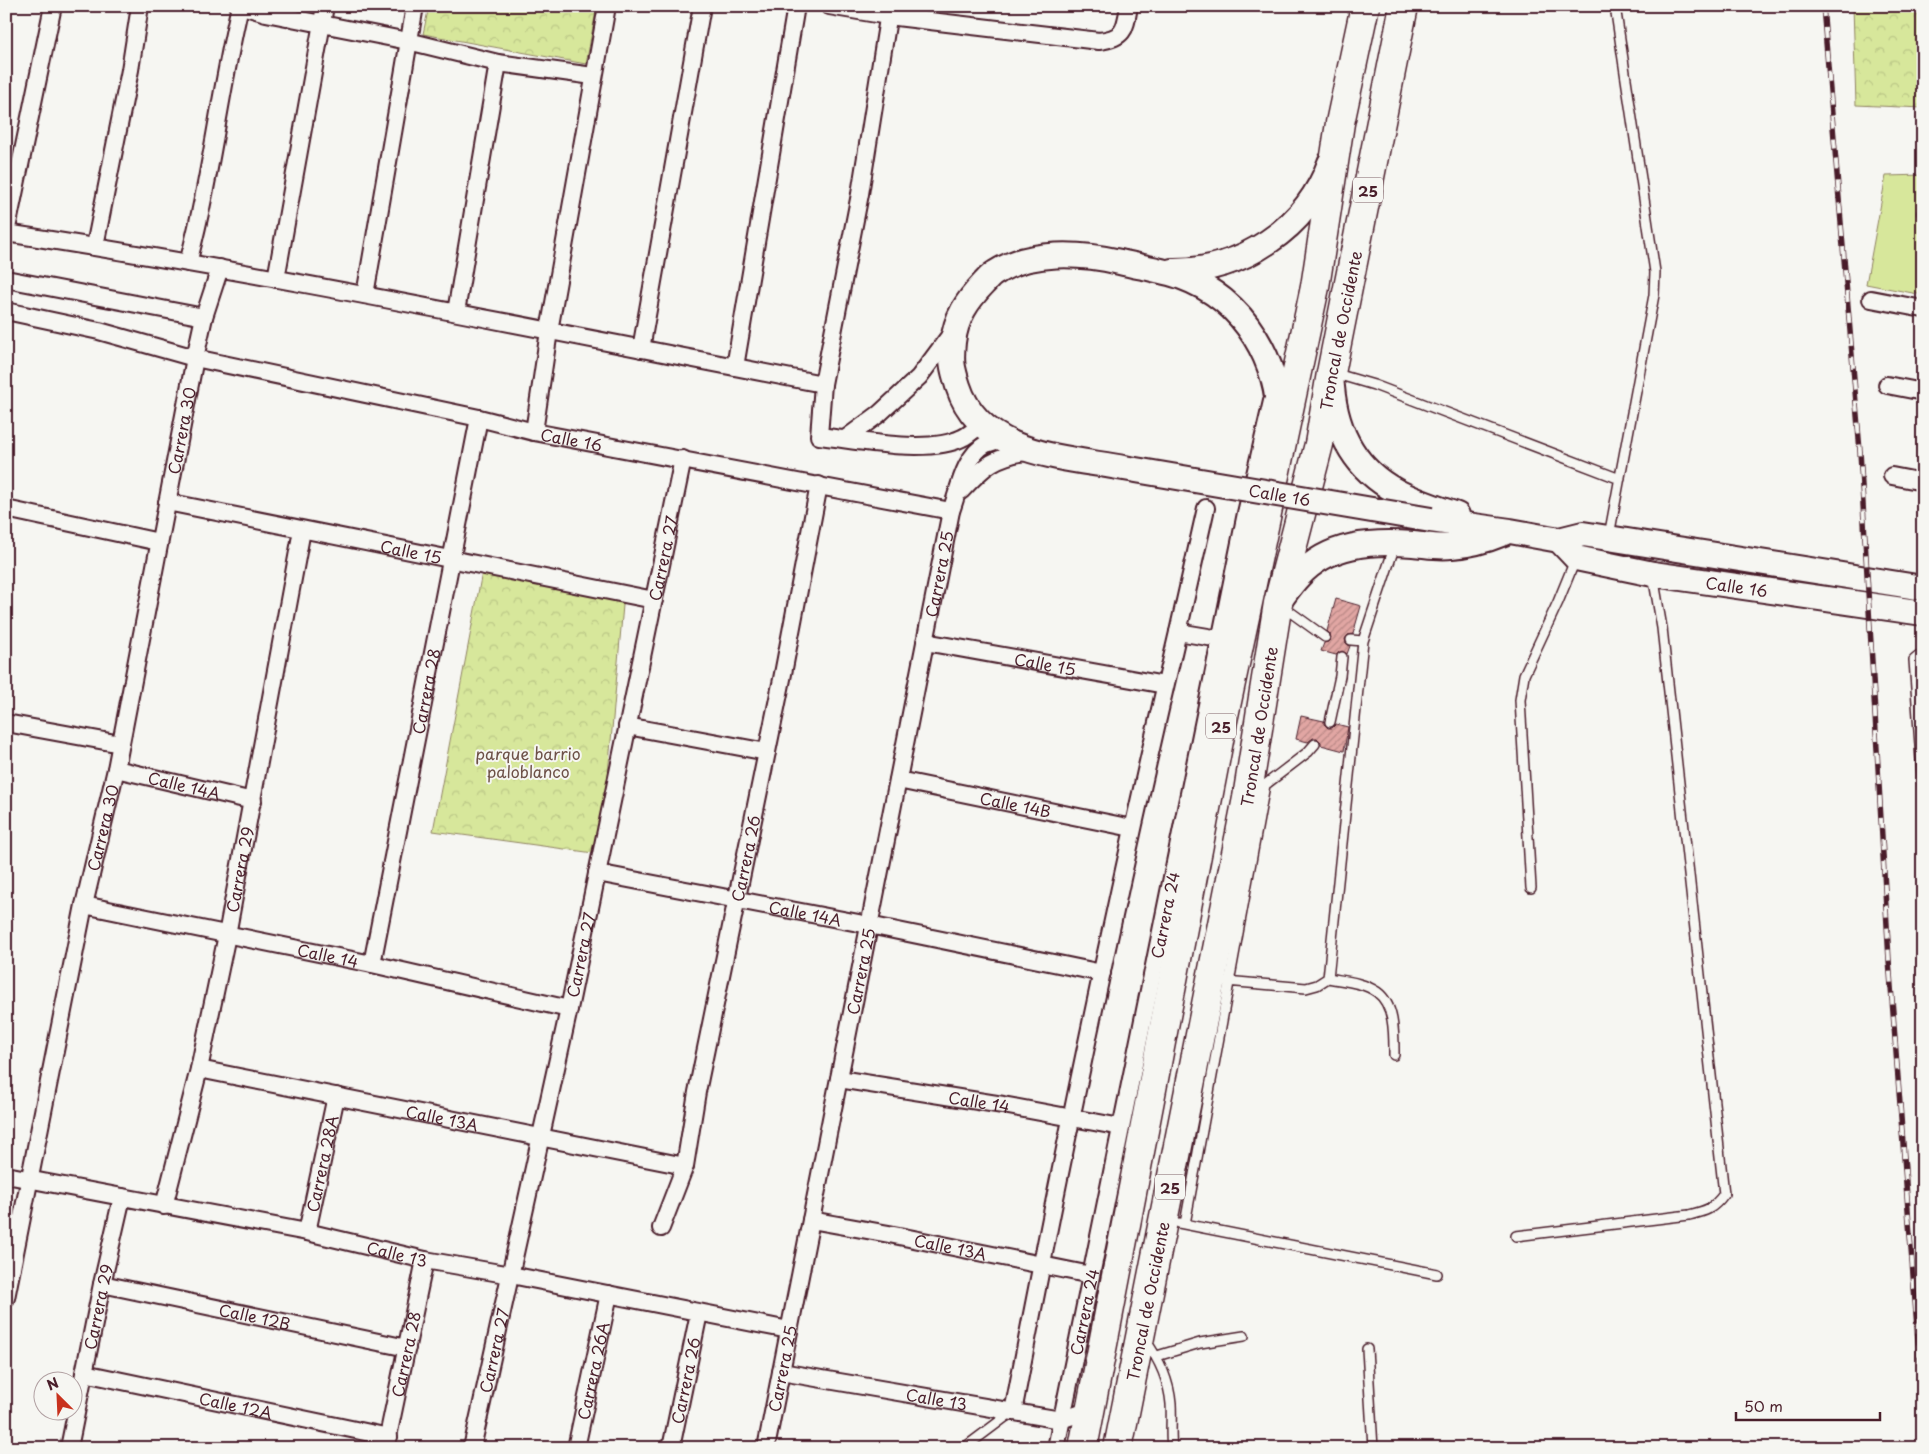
<svg xmlns="http://www.w3.org/2000/svg" width="1929" height="1454" font-family="'Playpen Sans',sans-serif">
	<defs>
		<pattern id="forest-crowns" width="20" height="18" patternUnits="userSpaceOnUse" patternTransform="scale(1.25)"><rect width="20" height="18" fill="#d7e79b"/><path d="M2 6a3 3 0 1 1 6 0M12 15a3 3 0 1 1 6 0" fill="none" stroke="#bac686"/></pattern>
		<pattern id="building-hatch" width="6" height="6" patternUnits="userSpaceOnUse" patternTransform="scale(1.25)"><rect width="6" height="6" fill="#e1a6a3"/><path d="M-1 1l2-2M0 6l6-6M5 7l2-2" fill="none" stroke="#b88785"/></pattern>
	</defs>
	<rect width="100%" height="100%" fill="#f6f6f2"/>
	<filter id="ink" filterUnits="userSpaceOnUse"><feTurbulence type="fractalNoise" baseFrequency=".02" numOctaves="2"/><feDisplacementMap in="SourceGraphic" scale="10" xChannelSelector="R" yChannelSelector="G"/><feConvolveMatrix kernelMatrix="1 2 1 2 8 2 1 2 1" color-interpolation-filters="sRGB"/></filter>
	<g filter="url(#ink)">
		<path fill="#d7e79b" stroke="#908363" d="M1923,175V295L1866,284L1886,176Z"/>
		<path fill="url(#forest-crowns)" stroke="#908363" d="M429,6H597L586,64L423,34Z
			M1853,6H1923V108L1856,105Z
			M483,567L624,594L601,854L433,831Z"/>
		<path fill="url(#building-hatch)" stroke="#4a1f2b" d="M1336,599L1361,606L1353,634L1348,635L1345,639L1346,643L1350,646L1347,654L1342,651L1336,655L1321,651L1324,643L1328,642L1331,638L1330,634L1327,631Z
			M1301,716L1324,721V724L1328,728H1332L1336,724L1348,727L1344,751L1321,745V742L1317,738H1313L1308,742L1296,739Z"/>
		<g fill="none" stroke-linecap="round" stroke-linejoin="round">
			<g stroke="#4a1f2b" stroke-width="12">
				<path id="lane" d="M1922,213H1923
					M1333,373L1374,385L1620,479
					M1609,536L1654,295L1655,272L1615,6
					M1282,606L1325,637
					M1351,640L1363,641
					M1923,655H1920L1914,660L1923,788
					M1330,722L1340,676L1342,657
					M1261,788L1308,752L1315,744
					M1531,888L1520,700L1524,675L1558,602L1576,558
					M1328,978C1343,981 1363,982 1377,992C1395,1005 1394,1035 1394,1055
					M1214,980L1306,988L1317,985L1328,978L1363,641L1395,545
					M1179,1223L1437,1274
					M1185,1224L1265,785
					M1516,1236L1689,1215C1706,1211 1713,1209 1724,1194L1662,628L1653,575
					M1145,1340C1159,1359 1169,1380 1171,1404C1172,1419 1170,1433 1172,1448
					M1367,1349L1373,1448
					M1157,1356L1200,1343L1244,1336
					M964,1448L1012,1412"/>
			</g>
			<g stroke="#4a1f2b" stroke-width="20">
				<g id="street">
					<path d="M53,6L6,233C280,275 551,332 823,384"/>
					<path d="M242,6L266,13L408,41L498,63L593,76"/>
					<path d="M829,6L888,16L1099,41C1125,38 1125,29 1129,6"/>
					<path d="M890,6L860,194L823,384L819,436C857,440 928,455 962,438C969,435 975,429 981,424"/>
					<path d="M95,246L130,70L140,6"/>
					<path d="M188,263C211,178 220,91 240,6"/>
					<path d="M6,279L204,317"/>
					<path d="M276,279L325,6"/>
					<path d="M365,295L415,6"/>
					<path d="M1871,299L1923,309"/>
					<path id="s1" d="M6,311L99,331L195,358L479,418L534,432L951,511"/>
					<path d="M456,312L498,63"/>
					<path d="M641,349L702,6"/>
					<path d="M735,367L796,6"/>
					<path d="M1887,385L1923,392"/>
					<path d="M534,432L549,331L607,6"/>
					<path d="M845,439L879,414L919,377L954,330"/>
					<path d="M1892,476L1923,482"/>
					<path d="M961,491C985,465 995,456 1031,451"/>
					<path id="s2" d="M167,502L654,600"/>
					<path d="M6,509L159,542"/>
					<path d="M1178,632L1206,508"/>
					<path id="s3" d="M925,642L1165,685"/>
					<path d="M6,723L121,744"/>
					<path d="M627,726L767,752"/>
					<path id="s4" d="M116,769L253,801"/>
					<path id="s5" d="M898,780L1132,828"/>
					<path id="s6" d="M597,873L869,925L1102,973"/>
					<path id="s7" d="M84,905L372,964L569,1009"/>
					<path id="s8" d="M372,964L479,418"/>
					<path id="s9" d="M199,1069L685,1166"/>
					<path id="s10" d="M839,1079L1003,1105L1121,1127"/>
					<path id="s11" d="M6,1175L307,1232L425,1260L511,1275L789,1330"/>
					<path id="s12" d="M164,1206L199,1069L227,935L302,530"/>
					<path id="s13" d="M811,1220L889,1234L1091,1275"/>
					<path id="s14" d="M661,1228L685,1166L697,1092L782,679L819,485"/>
					<path id="s15" d="M307,1232L336,1096"/>
					<path id="s16" d="M102,1284L407,1348"/>
					<path id="s17" d="M6,1298L84,905L116,769L195,358L204,317L220,268"/>
					<path id="s18" d="M781,1372L1061,1420L1090,1410"/>
					<path id="s19" d="M84,1373L389,1437"/>
					<path d="M1013,1412C1063,1151 1117,891 1178,632L1220,639"/>
					<path id="s20" d="M386,1446L425,1260"/>
					<path id="s21" d="M69,1448L102,1284L122,1197"/>
					<path id="s22" d="M472,1448L569,1009L683,459"/>
					<path id="s23" d="M576,1448L609,1294"/>
					<path id="s24" d="M671,1448L699,1313"/>
					<path id="s25" d="M766,1448L951,511C959,490 964,456 986,444C991,442 997,441 1001,439"/>
					<path id="s26" d="M1056,1448L1246,513L1272,401"/>
				</g>
			</g>
			<g stroke="#4a1f2b" stroke-width="28">
				<g id="secondary">
					<path d="M1172,271C1241,272 1307,228 1330,163"/>
					<path d="M1332,387C1336,433 1355,469 1396,491C1415,501 1437,508 1457,515"/>
					<path d="M1124,468C1063,457 980,455 958,386C952,367 951,362 953,342C956,317 967,301 984,283C987,280 991,275 995,273C1030,250 1081,253 1120,262C1140,267 1163,270 1182,277C1245,300 1281,363 1279,428"/>
					<path d="M1431,520L1510,531L1559,540L1583,534L1923,588"/>
					<path id="s27" d="M1559,540L1576,558L1653,574L1923,613"/>
					<path d="M1280,600C1286,592 1292,583 1299,576C1329,543 1372,541 1413,544C1426,545 1439,548 1452,546C1470,545 1487,540 1504,533"/>
				</g>
			</g>
			<g stroke="#4a1f2b" stroke-width="31">
				<g id="highway">
					<path d="M1083,1448L1222,725L1315,287L1340,123L1365,6"/>
					<path id="s28" d="M1118,1448L1247,798L1278,603L1319,444L1331,373L1404,6"/>
				</g>
			</g>
			<use href="#lane" stroke="#f6f6f2" stroke-width="9"/>
			<use href="#street" stroke="#f6f6f2" stroke-width="16"/>
			<use href="#secondary" stroke="#f6f6f2" stroke-width="24"/>
			<use href="#highway" stroke="#f6f6f2" stroke-width="28"/>
			<g stroke="#4a1f2b" stroke-width="5.5">
				<path id="rail" d="M1823,6L1860,451L1889,960L1923,1406"/>
			</g>
			<use href="#rail" stroke="#f6f6f2" stroke-width="4" stroke-dasharray="11" stroke-linecap="butt"/>
			<g stroke="#4a1f2b" stroke-width="28" stroke-linecap="butt">
				<g id="secondary-bridge">
					<path id="s29" d="M1124,468L1431,520"/>
				</g>
			</g>
			<use href="#secondary-bridge" stroke="#f6f6f2" stroke-width="24"/>
		</g>
	</g>
	<g text-anchor="middle" dominant-baseline="central" stroke-width="4" stroke-linejoin="round" paint-order="stroke">
		<g fill="#f6f6f2" stroke="#7e6067" stroke-width="1">
			<rect x="1353" y="177.5" width="30" height="25" rx="4"/>
			<rect x="1206" y="713.5" width="30" height="25" rx="4"/>
			<rect x="1155" y="1174.5" width="30" height="25" rx="4"/>
		</g>
		<g font-size="15" font-weight="bold" fill="#4a1f2b">
			<text x="1368" y="190">25</text>
			<text x="1221" y="726">25</text>
			<text x="1170" y="1187">25</text>
		</g>
		<g font-size="16" fill="#4a1f2b" stroke="#f6f6f2">
			<text stroke="none"><textPath href="#s28" startOffset="1140">Troncal de Occidente</textPath></text>
			<text stroke="none"><textPath href="#s17" startOffset="885">Carrera 30</textPath></text>
			<text stroke="none"><textPath href="#s1" startOffset="580">Calle 16</textPath></text>
			<text stroke="none"><textPath href="#s29" startOffset="158">Calle 16</textPath></text>
			<text stroke="none"><textPath href="#s2" startOffset="249">Calle 15</textPath></text>
			<text stroke="none"><textPath href="#s22" startOffset="910">Carrera 27</textPath></text>
			<text stroke="none"><textPath href="#s25" startOffset="891">Carrera 25</textPath></text>
			<text stroke="none"><textPath href="#s27" startOffset="188">Calle 16</textPath></text>
			<text stroke="none"><textPath href="#s3" startOffset="122">Calle 15</textPath></text>
			<text stroke="none"><textPath href="#s8" startOffset="278">Carrera 28</textPath></text>
			<text stroke="none"><textPath href="#s28" startOffset="735">Troncal de Occidente</textPath></text>
			<text stroke="none"><textPath href="#s4" startOffset="70">Calle 14A</textPath></text>
			<text stroke="none"><textPath href="#s5" startOffset="120">Calle 14B</textPath></text>
			<text stroke="none"><textPath href="#s17" startOffset="480">Carrera 30</textPath></text>
			<text stroke="none"><textPath href="#s14" startOffset="380">Carrera 26</textPath></text>
			<text stroke="none"><textPath href="#s12" startOffset="345">Carrera 29</textPath></text>
			<text stroke="none"><textPath href="#s6" startOffset="212">Calle 14A</textPath></text>
			<text stroke="none"><textPath href="#s26" startOffset="544">Carrera 24</textPath></text>
			<text stroke="none"><textPath href="#s22" startOffset="505">Carrera 27</textPath></text>
			<text stroke="none"><textPath href="#s7" startOffset="249">Calle 14</textPath></text>
			<text stroke="none"><textPath href="#s25" startOffset="486">Carrera 25</textPath></text>
			<text stroke="none"><textPath href="#s10" startOffset="142">Calle 14</textPath></text>
			<text stroke="none"><textPath href="#s9" startOffset="248">Calle 13A</textPath></text>
			<text stroke="none"><textPath href="#s15" startOffset="70">Carrera 28A</textPath></text>
			<text stroke="none"><textPath href="#s13" startOffset="142">Calle 13A</textPath></text>
			<text stroke="none"><textPath href="#s11" startOffset="399">Calle 13</textPath></text>
			<text stroke="none"><textPath href="#s28" startOffset="150">Troncal de Occidente</textPath></text>
			<text stroke="none"><textPath href="#s21" startOffset="144">Carrera 29</textPath></text>
			<text stroke="none"><textPath href="#s26" startOffset="139">Carrera 24</textPath></text>
			<text stroke="none"><textPath href="#s16" startOffset="156">Calle 12B</textPath></text>
			<text stroke="none"><textPath href="#s22" startOffset="100">Carrera 27</textPath></text>
			<text stroke="none"><textPath href="#s20" startOffset="94">Carrera 28</textPath></text>
			<text stroke="none"><textPath href="#s25" startOffset="81">Carrera 25</textPath></text>
			<text stroke="none"><textPath href="#s23" startOffset="79">Carrera 26A</textPath></text>
			<text stroke="none"><textPath href="#s24" startOffset="69">Carrera 26</textPath></text>
			<text stroke="none"><textPath href="#s18" startOffset="158">Calle 13</textPath></text>
			<text stroke="none"><textPath href="#s19" startOffset="155">Calle 12A</textPath></text>
		</g>
		<g font-size="16" fill="#6d5147" stroke="#f6f6f2">
			<text x="528" y="753">parque barrio<tspan x="528" dy="18">paloblanco</tspan></text>
		</g>
	</g>
	<rect width="1929" height="1454" fill="none" stroke="#f6f6f2" stroke-width="25"/>
	<rect x="12" y="12" width="1904" height="1429" fill="none" stroke="#4a1f2b" stroke-width="2" filter="url(#ink)"/>
	<g transform="translate(58 1396) rotate(336)"><circle r="24" fill="#f6f6f2" stroke="#b1a0a2"/>
	<path d="M0-4L9 19L0 12L-9 19Z" fill="#c8321e"/>
	<text y="-8" font-size="14" font-weight="bold" text-anchor="middle" fill="#4a1f2b">N</text>
	</g>
	<path d="M1736 1412v8h144v-8" fill="none" stroke="#4a1f2b" stroke-width="2.5"/>
	<text x="1744" y="1412" font-size="15" fill="#4a1f2b" stroke="#f6f6f2" stroke-width="4" paint-order="stroke">50 m</text>
</svg>
